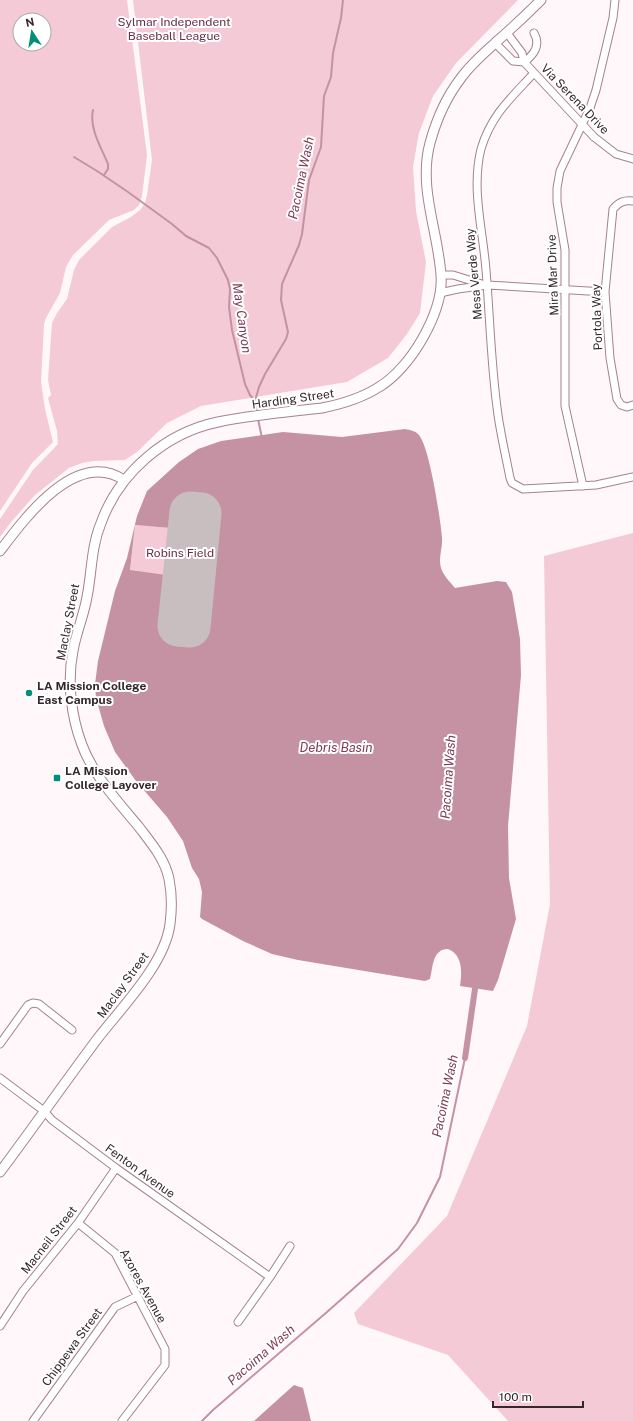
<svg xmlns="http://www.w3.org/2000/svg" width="633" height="1421" font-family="'Public Sans',sans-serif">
	<rect width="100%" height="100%" fill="#fff7f9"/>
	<path fill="#f4cad7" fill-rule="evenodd" d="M0,0H127L147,155L142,196L139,205L134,210L109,220L73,255L66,267L60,293L46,318L44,324L41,382L45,409L53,442L32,463L0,511ZM20,20H44V44H20Z
		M133,0H518L456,63L433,96L419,133L413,167L416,211L426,262L420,313L407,334L388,358L347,382L201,406L167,423L137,452L125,460L94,461L82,463L69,468L35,495L11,522L0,537V519L33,470L58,444L57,431L48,398L51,395L48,380L52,323L57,313L67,299L74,270L79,260L112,227L131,217L140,210L145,203L147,195L152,160Z
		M184,507L209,509L196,632L167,628L130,571L135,525L182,529Z
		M633,533V1421H508L448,1355L358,1324L354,1313L447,1216L527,1026L550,904L544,556Z"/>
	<path fill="#c492a3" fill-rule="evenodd" d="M405,429C410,430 416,431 419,435C430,449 440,517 442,537C443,547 438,558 441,568C443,575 450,582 455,588L497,581L506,582L512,592L520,639L521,675L508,826L509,878L516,919L498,980L493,991L460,986C462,972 463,955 448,949C432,949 433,968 430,979L425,981L298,960L272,954L243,941L202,919L200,917L202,892L199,879L192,868L183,841L167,817L136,781L115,752L104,726L96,698L95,684L98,661L115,591L127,558L137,516L147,491L179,462L198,449L221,441L283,432L342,437ZM184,507L209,509L196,632L167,628L173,576L130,570L135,525L182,529Z
		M294,1385L303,1388L311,1421H254Z"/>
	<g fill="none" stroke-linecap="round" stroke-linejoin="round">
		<path stroke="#c492a3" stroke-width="2" d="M93,110C89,128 101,147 108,164V169L104,175
			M74,157L97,171L128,192L172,224L186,236L209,248L217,258L228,280L230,289L229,307L232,330L245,384L250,395L255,401
			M257,413L255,401L259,387L265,374L286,339L288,332L281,300L282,284L299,245L302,234L309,180L321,147L324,96L331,77L333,53L341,18L343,0
			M258,419L262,438
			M202,1421L213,1410L327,1312L398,1249L417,1223L440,1177L465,1058"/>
		<path stroke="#c492a3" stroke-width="6" d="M465,1058L476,982"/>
		<path stroke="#c8bec0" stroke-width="41" d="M190,512L201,513L190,627L178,626Z"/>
		<g stroke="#a5828d" stroke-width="9">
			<path id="minor" d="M507,33L522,53L524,62L594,137L616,154L633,159
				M495,43L513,61L524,62
				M524,62C534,55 541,45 534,33
				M534,73C511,98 491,115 481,149C471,189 483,230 486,270C490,318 491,367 498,415C501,436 506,457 510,478L512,483L523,489L596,485L633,477
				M633,201C624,200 619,202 613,209L605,292L610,358L617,399L621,405L627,407L633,405
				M441,275H453L485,285
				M440,293L458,289L487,285L605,292
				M583,486L565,406V250L557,202V188L560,171L590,108L596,90L613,18L615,0
				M0,1044L28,1005L33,1003L39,1004L72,1030
				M0,1078L44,1111L52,1120L116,1168L270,1277
				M78,1223L115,1253L165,1349V1365L122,1421
				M238,1322L270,1277L290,1246
				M0,1326L23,1291L78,1223L116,1168
				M33,1421L115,1307L138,1296"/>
		</g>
		<g stroke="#a5828d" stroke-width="11">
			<path id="tertiary" d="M0,551C25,518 76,448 124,480
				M0,1172C33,1128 65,1082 98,1038C122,1007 165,964 170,924C172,909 172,894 169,879C165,859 151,843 139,827C119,803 93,775 82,745C71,716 67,681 73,651C76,633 84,615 87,597C92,572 91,547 101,523C119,473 165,433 218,422C252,415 288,412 322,408C342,404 362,398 379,387C410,369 444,312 441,275C438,231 418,187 430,143C436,121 447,96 461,78C470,65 483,54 495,43C511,29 526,15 541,0"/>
		</g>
		<use href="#minor" stroke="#fff" stroke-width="7"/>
		<use href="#tertiary" stroke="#fff" stroke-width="9"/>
	</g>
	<g fill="#008f7a" stroke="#fff" stroke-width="1.5">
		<circle cx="29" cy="693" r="4"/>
		<rect x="53" y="774" width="8" height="8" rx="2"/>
	</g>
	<g text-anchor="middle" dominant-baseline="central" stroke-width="4" stroke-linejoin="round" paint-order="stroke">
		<g font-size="12" fill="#6b2c46" stroke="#fff">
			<text x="174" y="22">Sylmar Independent<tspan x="174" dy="14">Baseball League</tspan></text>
			<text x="180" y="553">Robins Field</text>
		</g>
		<g font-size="12" fill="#35272b" stroke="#fff">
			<text transform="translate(575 99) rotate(46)">Via Serena Drive</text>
			<text transform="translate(474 274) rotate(-95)">Mesa Verde Way</text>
			<text transform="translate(553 275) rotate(-92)">Mira Mar Drive</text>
			<text transform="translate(597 317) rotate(-92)">Portola Way</text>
			<text transform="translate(293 399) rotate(-8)">Harding Street</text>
			<text transform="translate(68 622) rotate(-79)">Maclay Street</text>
			<text transform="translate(123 985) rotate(-54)">Maclay Street</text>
			<text transform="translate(140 1171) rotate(36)">Fenton Avenue</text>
			<text transform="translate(49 1240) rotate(-52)">Macneil Street</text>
			<text transform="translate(143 1286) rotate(61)">Azores Avenue</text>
			<text transform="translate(72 1347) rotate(-54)">Chippewa Street</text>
		</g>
		<g font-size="12" font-weight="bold" fill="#35272b" stroke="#fff" text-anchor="start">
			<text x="37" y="686">LA Mission College<tspan x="37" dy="14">East Campus</tspan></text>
			<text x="65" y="771">LA Mission<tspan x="65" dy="14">College Layover</tspan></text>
		</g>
		<g font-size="13" font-style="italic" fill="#7e3d56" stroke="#fff">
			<text transform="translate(301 178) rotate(-78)">Pacoima Wash</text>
			<text transform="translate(242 318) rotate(82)">May Canyon</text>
			<text x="336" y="747">Debris Basin</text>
			<text transform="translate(448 777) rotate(-86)">Pacoima Wash</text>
			<text transform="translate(445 1096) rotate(-78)">Pacoima Wash</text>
			<text transform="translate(261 1355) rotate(-41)">Pacoima Wash</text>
		</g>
	</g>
	<g transform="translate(32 32) rotate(348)"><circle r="19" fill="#ffffff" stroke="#aea9aa"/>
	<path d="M0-3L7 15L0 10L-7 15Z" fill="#008f7a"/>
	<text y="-6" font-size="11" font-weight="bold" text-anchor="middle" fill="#35272b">N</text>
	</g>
	<path d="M493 1401v6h90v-6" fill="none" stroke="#35272b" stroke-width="2"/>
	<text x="499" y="1401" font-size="12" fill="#35272b" stroke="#ffffff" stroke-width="3" paint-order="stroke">100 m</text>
</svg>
